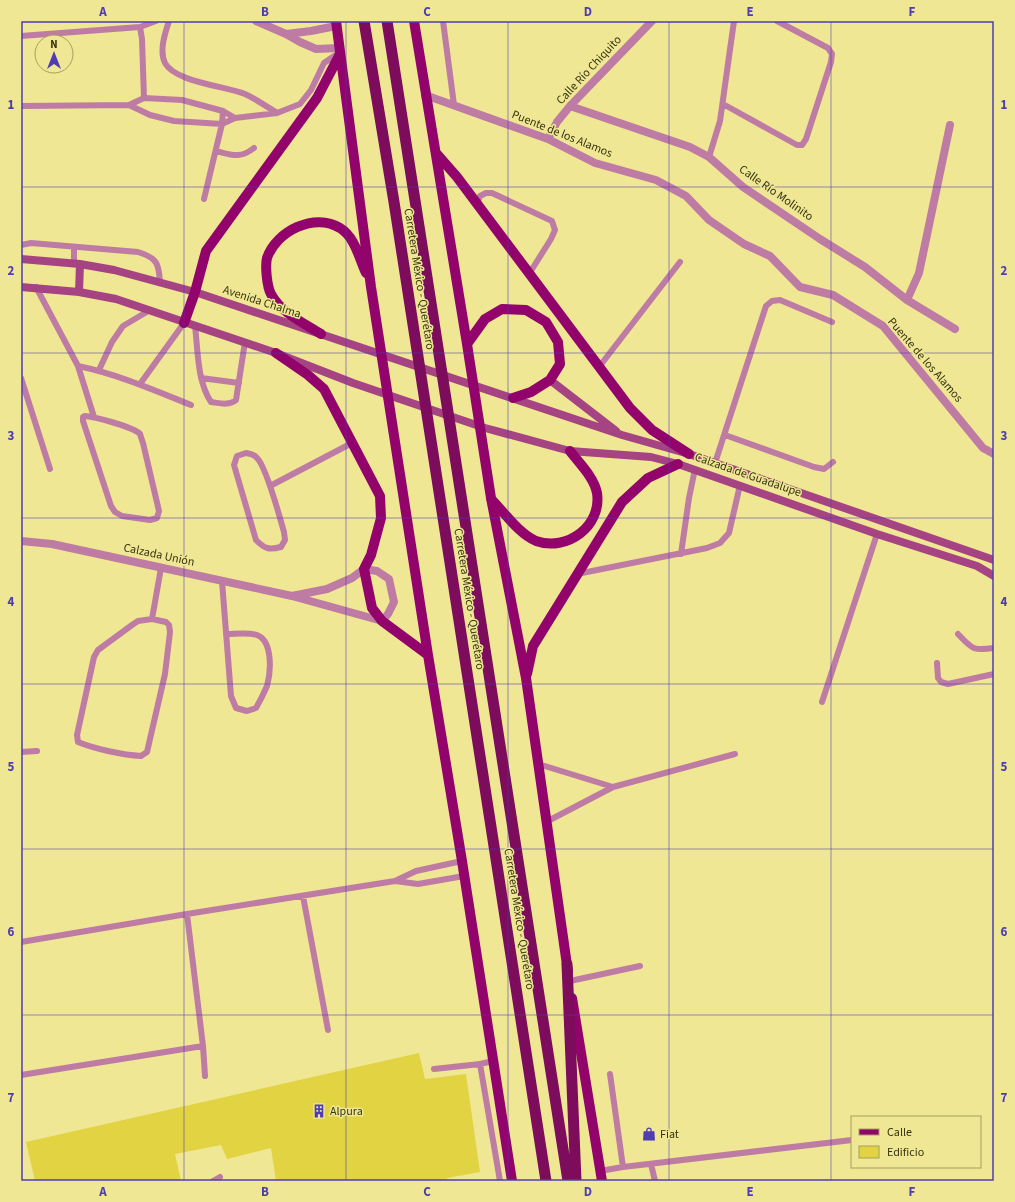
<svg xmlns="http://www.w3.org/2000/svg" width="1015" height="1202" font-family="'Source Sans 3',sans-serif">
	<rect width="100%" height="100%" fill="#efe794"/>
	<path fill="#e1d342" d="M419,1053L425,1079L466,1074L480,1172L447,1178L448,1181H276L271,1148L227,1159L221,1145L175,1154L181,1181H35L26,1142Z"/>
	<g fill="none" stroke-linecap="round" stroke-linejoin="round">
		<path stroke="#be7ba3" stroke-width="6" d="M169,21C165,33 159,51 165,63C175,82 225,86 245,94C256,99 266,106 277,113
			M443,21L454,105
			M140,27L156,21
			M21,36L140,27L142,39L144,98
			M723,104L797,145H802L806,139L831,62L832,54L828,48L777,21
			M129,105L150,115L174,121L222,124L235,118L277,113L300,104L311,90L324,63L340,52
			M21,106L129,105L144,98L182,100L223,111L235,118
			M216,151C232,155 240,159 254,148
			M709,157L720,121L734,21
			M204,199L222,124L223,111
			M477,204L480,196L486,193H492L552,221L555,230L551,239L529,274
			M21,245L31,243L138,252C157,258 159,263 160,283
			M74,263V247
			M36,287L78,366L94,417
			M195,326C198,350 197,381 211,402C219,403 229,406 236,400L245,342
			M78,366C117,374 154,390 191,405
			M599,367L680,262
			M99,370L112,342L123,326L150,310
			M21,378L50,469
			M201,378L239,383
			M140,384L184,323
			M85,416C95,417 134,427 140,434C141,437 142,441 143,443L159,511L157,518L150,520L122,516L115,512L111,506L83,421V417Z
			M725,435L814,467L824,469L833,462
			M246,453C250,454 254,454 257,458C266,466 280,518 284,532L285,540L281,547C269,550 265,549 256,540L234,465L237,456Z
			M715,463L766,306L772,301L780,300L832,322
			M270,486L352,443
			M681,554L689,498L695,469
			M577,574L707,548L720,543L729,533L740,485
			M222,581L231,696L236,708L247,711L256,708C260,701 264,693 267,686C271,672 273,641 257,635C248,632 235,634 226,634
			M152,619L166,622L169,625L170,632L165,674L147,752L141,756C123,755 95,749 78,742L77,735L94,657L98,650L132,625L138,621Z
			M152,619L161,568
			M958,634C972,649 973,651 994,648
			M937,663L938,678L941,682L948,684L994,674
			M822,702L877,534
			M21,752L37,751
			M538,764L613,787
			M546,822L613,787L735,754
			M395,881L416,871L462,861
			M303,896L328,1030
			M187,914L203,1046L205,1076
			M21,942L187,914L395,881L418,884L464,876
			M570,981L640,966
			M493,1061L480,1064L500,1181
			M434,1069L480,1064
			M610,1074L623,1167
			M21,1075L203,1046
			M651,1164L655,1181
			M600,1171L623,1167L852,1140
			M213,1181L220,1177"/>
		<path stroke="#be7ba3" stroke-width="8" d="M425,95L548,139L595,163L656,180L686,196L709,220L744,244L770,256L800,287L833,295L883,326L983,448L994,454
			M570,106L690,147L709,157L743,187L820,239L865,267L907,300L955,329
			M548,139L557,122L570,106L652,21
			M907,300L919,273L950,125
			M21,541L52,544L292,596L382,621L388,614L394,602L389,579L377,571L364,569L352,578L327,589L292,596"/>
		<path stroke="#be7ba3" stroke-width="8" d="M256,21L286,34L300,42L316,49L339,48
			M286,34L311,31L336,26"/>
		<path stroke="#a64483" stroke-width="8" d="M21,259L80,264L114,270L195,292L622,435L689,454L994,560
			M21,287L79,292L116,299L276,353L353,383L485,428L570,451L651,457L678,464L877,534L977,566L994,576
			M79,292L80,264
			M550,380L616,431"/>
		<path stroke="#92046c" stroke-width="10" d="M336,21L371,287L428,655L462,861L512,1181
			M414,21L467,344L491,498L526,678L568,972
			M436,153L457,177L630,408L652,430L689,454
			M184,323L195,292L206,251L317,98L340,54
			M321,334C304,323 281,313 271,294C267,287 265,266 267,258C276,231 315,212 340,228C355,237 359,258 366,273
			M467,344L485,319L502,309L526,310L546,322L558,342L560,364L550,380L531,392L513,398
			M276,353L308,375L324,389L380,496L381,518L371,555L364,569L372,608L382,621L428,655
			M491,499C504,512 519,534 536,541C567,552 602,526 597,493C594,477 579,463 570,451
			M527,674L533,646L622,502L648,478L678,464
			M572,998L602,1181"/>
		<path stroke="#7d0c5c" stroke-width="11" d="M364,21L394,202L546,1181
			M387,21L568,1181
			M567,964L576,1181"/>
	</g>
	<path fill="none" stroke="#4f3cb4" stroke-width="1" stroke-opacity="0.55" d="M184,21V1181M346,21V1181M508,21V1181M669,21V1181M831,21V1181M21,187H994M21,353H994M21,518H994M21,684H994M21,849H994M21,1015H994"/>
	<defs>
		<g id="building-bare" transform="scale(1.08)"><path d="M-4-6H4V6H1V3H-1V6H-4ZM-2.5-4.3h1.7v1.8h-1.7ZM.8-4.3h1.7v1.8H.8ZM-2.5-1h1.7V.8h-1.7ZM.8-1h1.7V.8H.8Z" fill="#4f3cb4" stroke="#efe794" stroke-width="2.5" paint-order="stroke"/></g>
		<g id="shop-bare" transform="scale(1.08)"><path d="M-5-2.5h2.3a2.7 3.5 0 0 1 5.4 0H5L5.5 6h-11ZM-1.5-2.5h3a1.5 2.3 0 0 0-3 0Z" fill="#4f3cb4" stroke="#efe794" stroke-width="2.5" paint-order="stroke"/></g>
	</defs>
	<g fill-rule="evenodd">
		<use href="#building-bare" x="319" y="1111"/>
		<use href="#shop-bare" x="649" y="1134"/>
	</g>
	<g text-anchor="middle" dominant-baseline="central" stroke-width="3" stroke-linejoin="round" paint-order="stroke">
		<g font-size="12" fill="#373411" stroke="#efe794">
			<text transform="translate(589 70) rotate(-47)">Calle Río Chiquito</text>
			<text transform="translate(562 134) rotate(22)">Puente de los Alamos</text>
			<text transform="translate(776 193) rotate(35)">Calle Río Molinito</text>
			<text transform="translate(419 279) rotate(81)">Carretera México - Querétaro</text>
			<text transform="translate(262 302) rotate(18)">Avenida Chalma</text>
			<text transform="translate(925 360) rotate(49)">Puente de los Alamos</text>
			<text transform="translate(748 475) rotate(19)">Calzada de Guadalupe</text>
			<text transform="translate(159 555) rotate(12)">Calzada Unión</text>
			<text transform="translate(469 599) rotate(81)">Carretera México - Querétaro</text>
			<text transform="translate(519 919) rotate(81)">Carretera México - Querétaro</text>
		</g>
		<g font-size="12" fill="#373411" stroke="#efe794" text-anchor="start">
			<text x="330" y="1111">Alpura</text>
			<text x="660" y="1134">Fiat</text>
		</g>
	</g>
	<rect width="1015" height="1202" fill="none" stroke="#efe794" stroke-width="44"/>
	<rect x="851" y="1116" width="130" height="52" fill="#efe794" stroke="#a59f60"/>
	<rect x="859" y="1129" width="20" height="6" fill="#92046c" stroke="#a59f60"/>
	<text x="887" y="1136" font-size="12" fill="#373411">Calle</text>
	<rect x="859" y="1146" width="20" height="12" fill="#e1d342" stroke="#a59f60"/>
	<text x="887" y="1156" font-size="12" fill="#373411">Edificio</text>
	<g transform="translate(54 54)"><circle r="19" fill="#efe794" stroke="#a59f60"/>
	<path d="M0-3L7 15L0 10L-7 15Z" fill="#4f3cb4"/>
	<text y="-6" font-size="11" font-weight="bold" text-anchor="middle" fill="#373411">N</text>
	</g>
	<rect x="22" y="22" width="971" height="1158" fill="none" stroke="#4f3cb4" stroke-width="1.5"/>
	<g font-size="13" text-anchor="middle" font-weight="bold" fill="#4f3cb4">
		<text x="103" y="16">A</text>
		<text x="265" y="16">B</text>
		<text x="427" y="16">C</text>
		<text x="588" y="16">D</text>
		<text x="750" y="16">E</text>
		<text x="912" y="16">F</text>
		<text x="11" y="109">1</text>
		<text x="1004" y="109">1</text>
		<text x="11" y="275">2</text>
		<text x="1004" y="275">2</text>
		<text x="11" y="440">3</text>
		<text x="1004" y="440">3</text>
		<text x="11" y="606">4</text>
		<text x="1004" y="606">4</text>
		<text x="11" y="771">5</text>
		<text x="1004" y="771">5</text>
		<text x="11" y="936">6</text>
		<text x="1004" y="936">6</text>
		<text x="11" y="1102">7</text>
		<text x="1004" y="1102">7</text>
		<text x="103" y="1196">A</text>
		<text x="265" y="1196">B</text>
		<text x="427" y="1196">C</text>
		<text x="588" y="1196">D</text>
		<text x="750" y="1196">E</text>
		<text x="912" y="1196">F</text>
	</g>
</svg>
